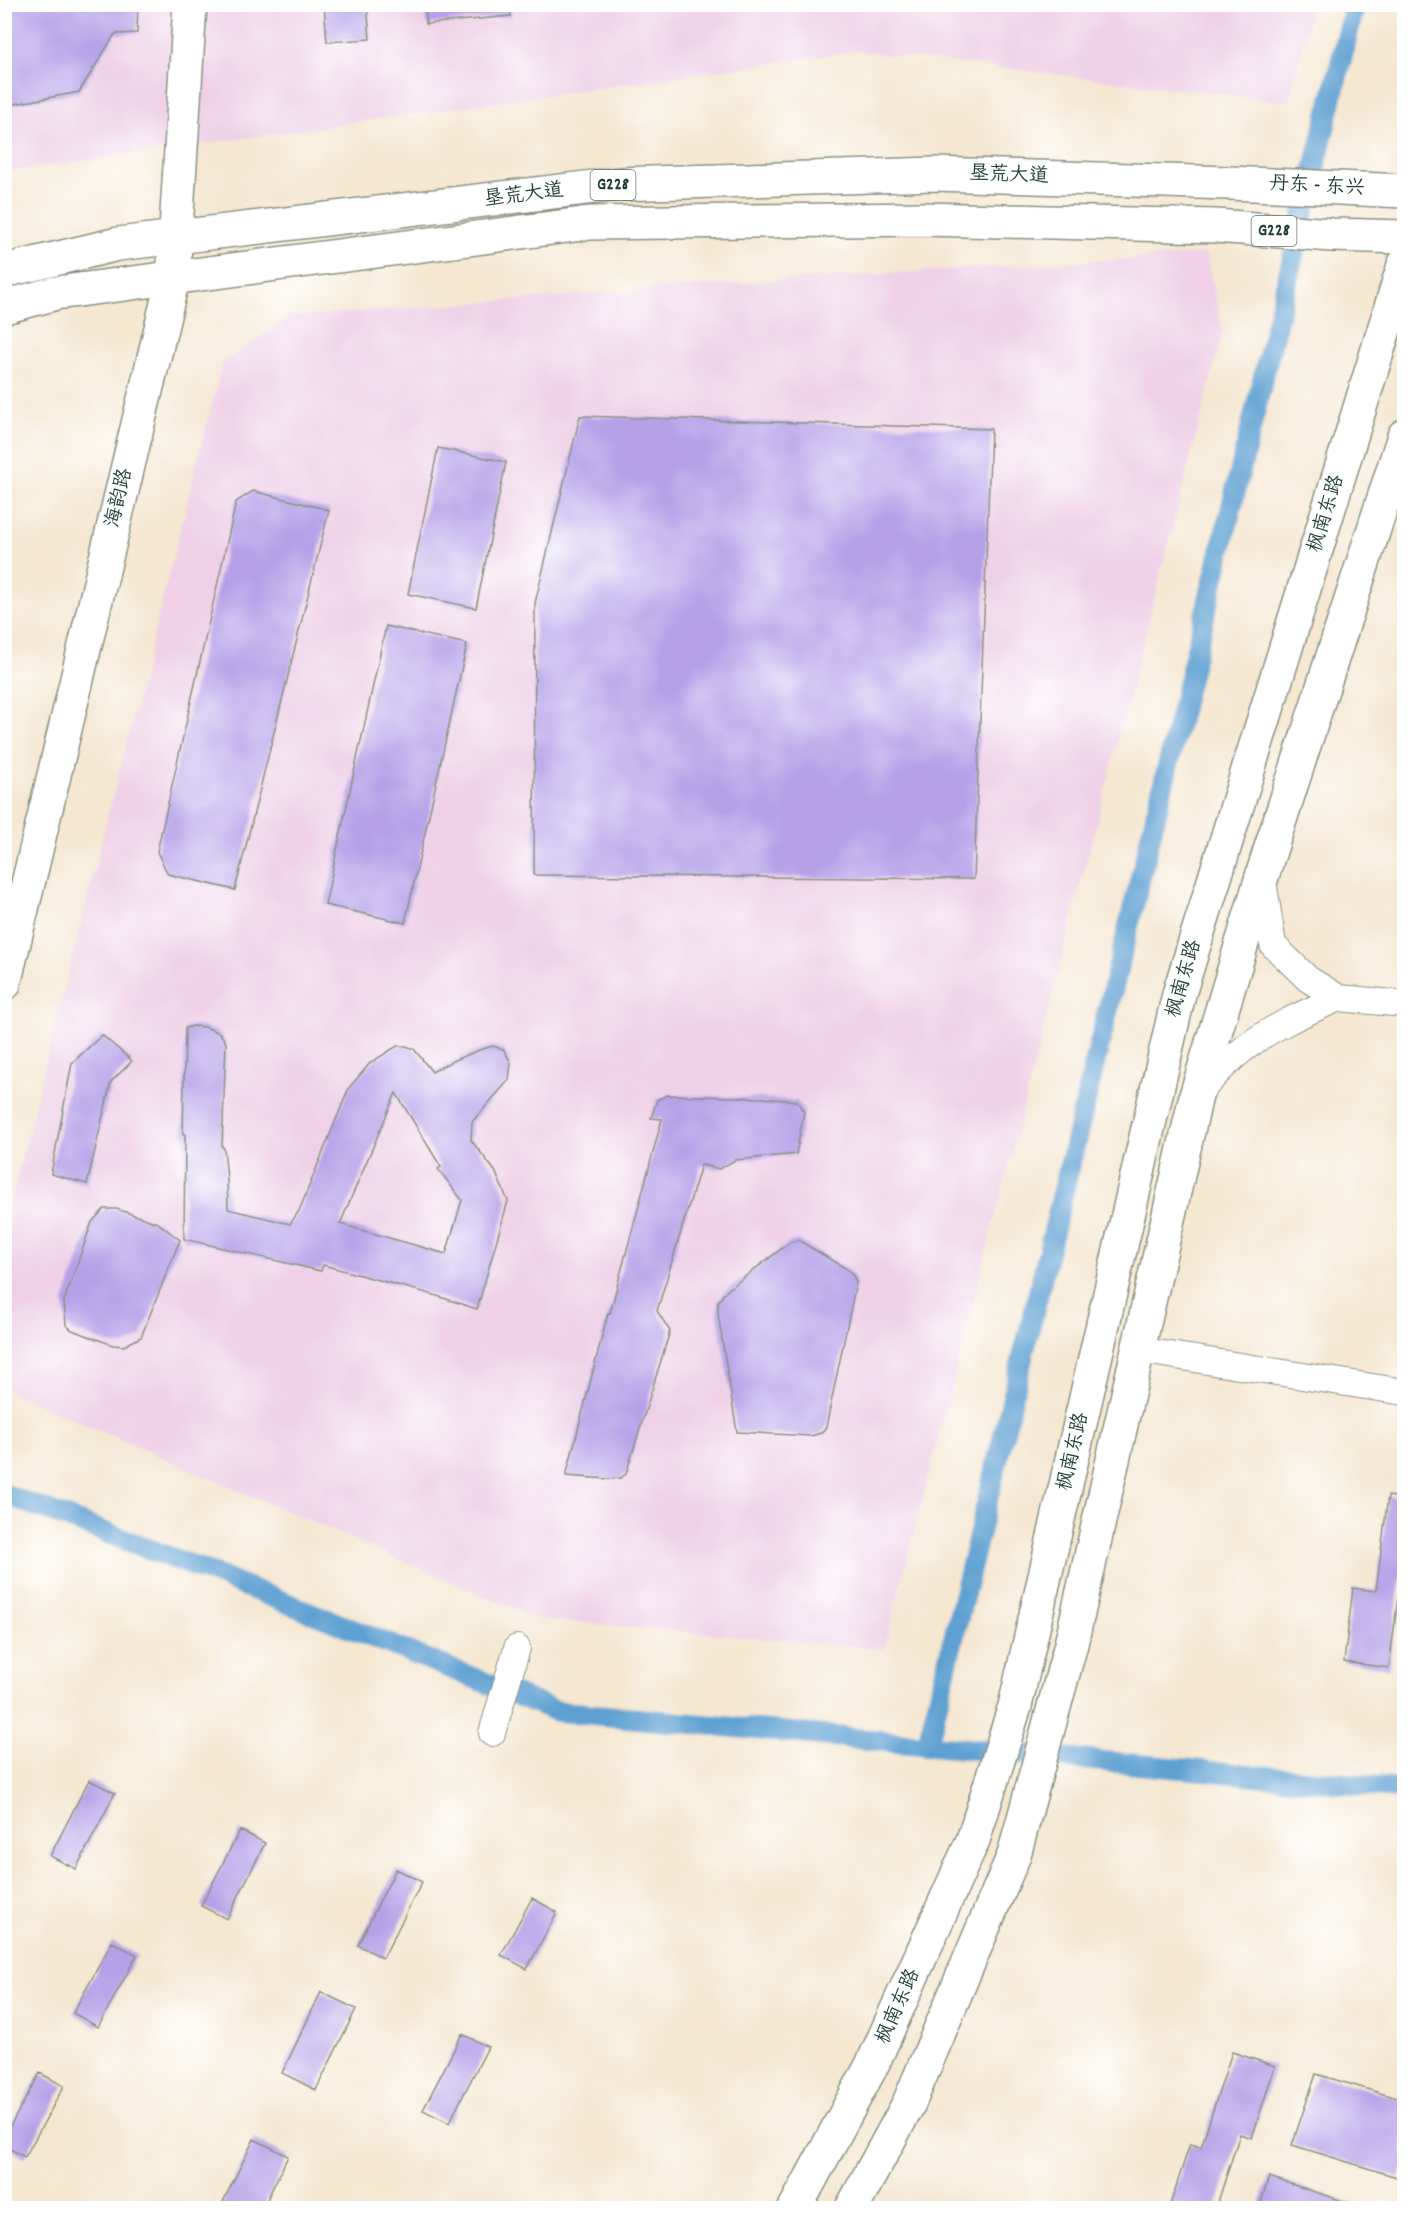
<svg xmlns="http://www.w3.org/2000/svg" width="1409" height="2213" font-family="Dekko,'LXGW WenKai TC',sans-serif">
	<rect width="100%" height="100%" fill="#fff"/>
	<filter id="ink" filterUnits="userSpaceOnUse"><feTurbulence type="fractalNoise" baseFrequency=".0167" numOctaves="2"/><feDisplacementMap in="SourceGraphic" scale="12" xChannelSelector="R" yChannelSelector="G"/><feConvolveMatrix kernelMatrix="1 2 1 2 8 2 1 2 1" color-interpolation-filters="sRGB"/></filter>
	<filter id="wash" filterUnits="userSpaceOnUse"><feTurbulence type="fractalNoise" baseFrequency=".008" numOctaves="4" result="noise"/><feDisplacementMap in="SourceGraphic" scale="24" xChannelSelector="R" yChannelSelector="G"/><feGaussianBlur stdDeviation="1.35" result="paint"/><feColorMatrix in="noise" values="0 0 0 0 0 0 0 0 0 0 0 0 0 0 0 0 0 1.4 0 .05"/><feComposite in="paint" operator="in"/></filter>
	<g filter="url(#wash)">
		<rect width="100%" height="100%" fill="#f5e7d0"/>
		<path fill="#efd0e7" d="M4,5H1312L1289,102L857,51L5,172Z
			M1206,254L1223,332L884,1649L538,1619L5,1390V1224L222,363L290,317L766,281Z"/>
		<g fill="none" stroke-linecap="round" stroke-linejoin="round">
			<path stroke="#5fa0d2" stroke-width="21" d="M4,1494L212,1573L556,1711L1404,1789
				M927,1746L1355,4"/>
		</g>
		<g id="blocks">
			<path fill="#b5a0e8" fill-rule="evenodd" d="M4,4H138L137,33L115,34L79,92L4,106Z
				M324,4H367L370,39L327,42Z
				M425,4H510L511,16L426,24Z
				M580,416L991,429L974,879L534,875L535,603Z
				M438,448L506,462L476,608L408,594Z
				M253,491L329,510L235,890L168,874L157,852L236,502Z
				M386,626L467,644L405,923L325,905Z
				M193,1026L205,1027L220,1033L226,1043L222,1147L224,1148L227,1178L228,1209L290,1224L299,1211L349,1088L370,1063L397,1046H406L414,1049L432,1072L450,1062L479,1050L493,1046L504,1050L511,1063L509,1080L472,1122L471,1140L495,1171L508,1201L477,1309L434,1295L323,1265L321,1271L184,1239L185,1134H183L185,1028ZM396,1093L441,1167L438,1169L462,1200L446,1254L340,1224Z
				M102,1035L132,1061L111,1082L87,1184L51,1174L72,1063Z
				M667,1095L762,1098L797,1101L804,1112L796,1154L735,1160L719,1169L701,1165L657,1311L670,1331L626,1474L620,1478L608,1479L566,1476L608,1313H610L662,1119L651,1118L657,1100Z
				M104,1209H117L158,1223L180,1240L141,1337L124,1346L113,1345L72,1330L66,1325L64,1301L92,1222Z
				M798,1240L847,1269L854,1277L856,1283L826,1427L821,1433L811,1436L737,1432L718,1314V1302L725,1292L789,1243Z
				M1388,1496L1404,1498V1574H1401L1389,1668L1344,1662L1353,1588L1376,1591Z
				M89,1780L115,1793L76,1869L50,1856Z
				M240,1830L265,1843L227,1919L201,1906Z
				M396,1869L422,1882L383,1958L358,1945Z
				M532,1898L557,1912L527,1969L501,1955Z
				M112,1942L137,1955L98,2027L73,2013Z
				M321,1992L356,2009L316,2090L282,2073Z
				M462,2034L488,2047L449,2123L423,2110Z
				M1232,2052L1275,2066L1252,2138L1240,2134L1216,2208H1169L1190,2144L1201,2147Z
				M40,2073L64,2086L25,2157L4,2146V2137Z
				M1316,2074L1404,2100V2165L1400,2178L1292,2145Z
				M254,2139L288,2156L263,2208H220Z
				M1269,2177L1355,2205L1354,2208H1259Z"/>
		</g>
	</g>
	<g filter="url(#ink)">
		<use href="#blocks" fill-opacity="0" stroke="#8a9282" stroke-width="1.5"/>
		<g fill="none" stroke-linecap="round" stroke-linejoin="round">
			<g stroke="#8a9282" stroke-width="28">
				<path id="minor" d="M1339,998L1404,1004
					M1199,1093C1213,1077 1228,1061 1245,1048C1273,1026 1307,1012 1339,998L1308,979L1273,945L1263,880
					M1138,1350L1404,1392
					M492,1733L517,1648"/>
			</g>
			<g stroke="#8a9282" stroke-width="36">
				<path id="major" d="M4,984L173,278L190,4
					M795,2208L872,2065L973,1840L1015,1706L1179,994L1404,265
					M852,2208L909,2103L1014,1855L1071,1644L1196,1096L1267,860L1404,436"/>
			</g>
			<g stroke="#8a9282" stroke-width="36">
				<path id="highway" d="M4,271L118,244L619,184L935,174L1229,183L1404,191
					M4,307L56,293L590,223L923,219L1216,226L1332,235L1404,237"/>
			</g>
			<use href="#minor" stroke="#fff" stroke-width="26"/>
			<use href="#major" stroke="#fff" stroke-width="33"/>
			<use href="#highway" stroke="#fff" stroke-width="33"/>
		</g>
	</g>
	<g text-anchor="middle" dominant-baseline="central" stroke-width="4.5" stroke-linejoin="round" paint-order="stroke">
		<g fill="#fff" stroke="#627771" stroke-width="1.5">
			<rect x="590.5" y="170" width="45" height="30" rx="4.5"/>
			<rect x="1251.5" y="216" width="45" height="30" rx="4.5"/>
		</g>
		<g font-size="18" font-weight="bold" fill="#1f3d34">
			<text x="613" y="185">G228</text>
			<text x="1274" y="231">G228</text>
		</g>
		<g font-size="20" fill="#1f3d34" stroke="#fff">
			<text transform="translate(1009 176) rotate(2)">垦荒大道</text>
			<text transform="translate(1317 187) rotate(3)">丹东 - 东兴</text>
			<text transform="translate(524 196) rotate(-7)">垦荒大道</text>
			<text transform="translate(120 498) rotate(-77)">海韵路</text>
			<text transform="translate(1327 514) rotate(-73)">枫南东路</text>
			<text transform="translate(1185 979) rotate(-74)">枫南东路</text>
			<text transform="translate(1074 1452) rotate(-77)">枫南东路</text>
			<text transform="translate(899 2007) rotate(-66)">枫南东路</text>
		</g>
	</g>
	<rect width="1409" height="2213" fill="none" stroke="#fff" stroke-width="24"/>
</svg>
